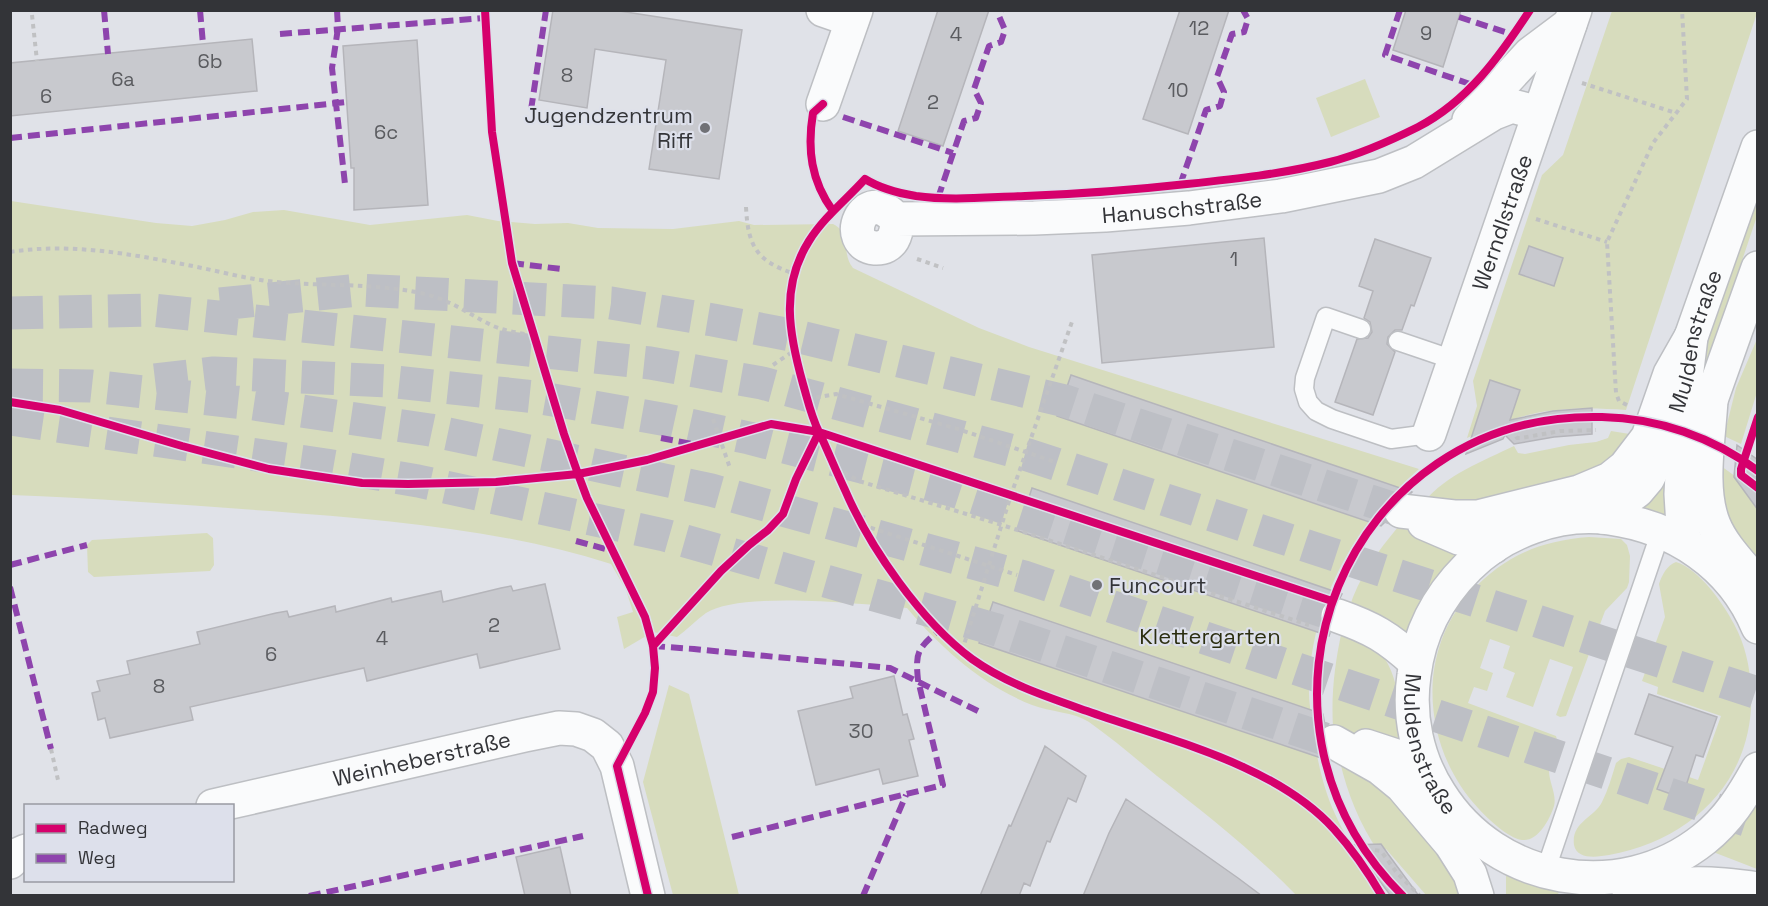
<svg xmlns="http://www.w3.org/2000/svg" width="1768" height="906" font-family="'Space Grotesk',sans-serif">
	<rect width="100%" height="100%" fill="#e0e2e8"/>
	<path fill="#d7dcbd" d="M1612,11H1757V13L1626,410C1594,408 1560,407 1528,415C1507,420 1487,429 1467,438L1477,406L1473,381L1542,175L1563,155Z
		M1365,79L1380,117L1331,137L1316,98Z
		M1757,193V216L1672,469L1668,520L1638,509L1664,467Z
		M11,201L156,223L192,226L225,220L253,212L284,210L370,225L467,215L498,221L535,224L568,223L598,228L673,229L739,221L754,225L833,224C854,235 840,252 853,268L979,328L1029,347L1419,469C1356,523 1314,597 1309,681C1308,698 1311,715 1313,731C1317,759 1323,788 1335,814C1348,843 1367,870 1385,895H1296C1253,851 1206,814 1157,776C1135,758 1113,739 1089,722C1074,712 1050,712 1032,705C982,685 942,649 907,608C863,604 740,591 706,613C696,620 687,630 677,637L653,632L624,649L617,617L633,612L626,590L611,564C501,529 384,520 270,511C183,505 97,498 11,495Z
		M1757,339V392L1741,444L1724,436L1736,388Z
		M1611,431L1642,436L1614,465L1485,507L1424,502C1446,475 1483,461 1514,446L1518,453L1525,454L1569,445L1596,442L1608,438Z
		M1721,466L1757,492V568L1729,532L1722,497Z
		M1398,527L1470,550L1409,640L1349,609C1358,578 1378,551 1398,527Z
		M207,533L213,538L214,565L210,571L94,577L88,572L87,545L92,540Z
		M1589,537L1621,539L1627,545L1630,556L1629,582L1627,588L1605,611L1566,716L1560,717L1556,715L1573,667L1550,659L1533,707L1506,697L1515,673L1503,668L1510,646L1490,639L1480,668L1493,673L1487,691L1474,687L1468,703L1556,736C1560,748 1549,758 1549,771C1549,782 1557,795 1554,806C1550,819 1538,842 1522,840C1508,838 1487,818 1478,808C1424,750 1414,655 1470,593C1504,556 1539,541 1589,537Z
		M1676,562C1699,569 1723,603 1734,624C1745,644 1750,667 1751,689C1756,778 1693,840 1609,855C1597,857 1577,860 1574,845C1571,822 1594,818 1602,802C1608,790 1612,776 1616,763L1621,759L1629,757L1698,780L1721,716L1657,694L1658,687L1642,681L1665,617L1659,584C1662,575 1667,565 1676,562Z
		M1342,630C1356,638 1374,645 1384,658C1398,675 1405,730 1410,753L1333,727C1331,693 1335,662 1342,630Z
		M669,685L689,694L739,895H673L643,782Z
		M1339,757L1377,775L1452,866L1458,895H1426L1386,849L1378,851C1359,823 1346,790 1339,757Z
		M1757,804V869L1708,850Z
		M1506,869L1564,887L1557,895H1506Z"/>
	<path fill="#c8c9ce" stroke="#b5b5ba" stroke-width="1.5" d="M553,10H613L742,30L719,179L649,169L666,60L595,49L587,108L539,100Z
		M938,10H989L943,146L898,131Z
		M1180,10H1229L1188,134L1143,119Z
		M1406,10H1461L1443,67L1393,50Z
		M252,39L257,91L10,116V63Z
		M417,40L428,205L354,210V168H351L343,46Z
		M1264,238L1274,347L1102,363L1092,255Z
		M1375,239L1431,258L1414,306L1411,305L1402,330H1395L1388,337L1387,344L1395,352L1373,415L1335,402L1357,339L1368,338L1372,332L1370,322L1364,318L1373,291L1359,286Z
		M1529,246L1563,258L1554,286L1519,274Z
		M1071,375L1120,392L1412,492L1411,493L1394,494L1386,499L1382,509L1386,521L1381,526L1057,416Z
		M1490,380L1520,390L1510,420L1553,411L1592,408V434L1554,437L1514,444L1505,435L1503,439L1466,454Z
		M1737,445L1758,460V510L1734,477Z
		M1032,488L1342,594L1340,598H1334L1326,601L1320,610V620L1323,628L1330,633L1329,636L1018,531Z
		M545,584L560,649L480,668L477,654L367,681L364,668L190,707L193,720L110,738L105,718L98,720L92,693L100,691L97,681L130,674L127,661L200,644L197,632L276,613L287,611L289,617L335,606L336,612L391,598L392,602L441,591L443,602L501,588L511,586L513,591Z
		M993,602L1323,714L1325,726L1317,733L1315,743L1318,752L1330,761L979,643Z
		M894,676L903,715L907,714L914,739L909,740L918,776L883,784L879,769L816,785L798,711L853,698L850,687Z
		M1649,694L1717,717L1703,757L1696,755L1682,798L1657,789L1673,747L1635,734Z
		M1045,746L1086,776L1076,802L1068,798L1050,842L1047,841L1030,886L1024,883L1019,896H980L1009,825L1011,826Z
		M1126,799L1238,878L1262,896H1083L1109,833Z
		M1381,844L1388,854L1419,896H1391L1352,845Z
		M560,847L571,896H525L516,857Z"/>
	<g fill="none" stroke-linecap="round" stroke-linejoin="round">
		<path stroke="#bdbfc5" stroke-width="33" stroke-dasharray="33 16" stroke-linecap="butt" d="M220,304L359,290L611,303L713,320L796,336L1065,401L1401,511
			M10,313L152,310L650,363L762,383L1028,455L1758,693
			M155,380L214,373L387,381L536,397L667,420L749,438L951,490L1338,616
			M10,385L90,386L254,404L430,430L711,490L1024,577L1758,824
			M10,419L326,465L418,481L664,535L994,629L1334,742"/>
		<g stroke="#bdbfc3" stroke-width="21">
			<path id="lane" d="M1361,329L1326,317L1305,378L1304,389L1308,402L1316,411L1332,419L1391,439L1429,434
				M1398,341L1454,360
				M1545,872L1661,531"/>
		</g>
		<g stroke="#bdbfc3" stroke-width="36">
			<g id="street">
				<path d="M823,10L852,20"/>
				<path d="M823,104L856,10"/>
				<path d="M1469,120L1530,54L1570,24"/>
				<path id="s1" d="M896,219C898,233 893,249 875,248C840,245 863,182 896,219L1034,218L1105,215L1189,208L1281,196L1379,176L1414,162L1494,113L1512,106L1539,113"/>
				<path id="s2" d="M1429,434L1575,10"/>
				<path id="s3" d="M213,806L525,735L559,728L576,729L593,735L607,746L617,766L648,896"/>
				<path d="M10,862L17,855L26,851"/>
			</g>
		</g>
		<g stroke="#bdbfc3" stroke-width="36">
			<g id="secondary">
				<path id="s4" d="M1602,517L1637,491L1648,478L1665,443L1686,378L1691,337L1758,147"/>
				<path d="M1684,542L1681,494L1682,475L1689,445L1711,400L1758,268"/>
				<path id="s5" d="M1758,627C1732,564 1674,527 1609,518C1559,511 1503,532 1468,567C1438,597 1419,633 1414,675C1408,716 1417,759 1440,794C1496,883 1620,906 1704,839C1728,820 1743,796 1758,769"/>
			</g>
		</g>
		<g stroke="#bdbfc3" stroke-width="36">
			<path id="highway" d="M1711,400C1709,438 1699,489 1714,525C1723,547 1743,566 1758,585
				M1401,511L1454,517H1478L1579,492L1610,479L1625,467L1648,437L1670,374L1691,337
				M1424,523L1459,538L1493,547
				M1338,616C1372,628 1388,637 1415,662
				M1334,742L1380,768L1402,786L1451,844L1470,874L1477,896
				M1366,746L1424,765
				M1629,896C1677,880 1708,882 1758,889"/>
		</g>
		<path stroke="#c0c1c3" stroke-width="4" stroke-dasharray="4.5 4.5" stroke-linecap="butt" d="M32,15L37,61
			M1582,83L1676,113
			M746,207C748,246 756,261 795,274
			M1536,219L1607,242
			M10,252C68,243 125,253 182,264C210,269 238,277 267,281C319,287 373,282 425,294C450,300 469,314 491,325C504,331 520,333 535,336
			M917,259L943,268
			M773,365L795,350
			M807,399L836,394L958,429L1055,462
			M1627,405L1619,401L1616,393L1607,242L1653,143L1687,99L1682,10
			M713,419L730,468
			M1511,429L1517,438H1521L1560,431L1596,430
			M836,468L859,481L1002,525L1309,625
			M862,525L1017,575
			M962,651L1011,495L1073,319
			M51,749L58,780
			M1367,854L1374,850L1381,851L1397,873L1420,896"/>
		<use href="#lane" stroke="#fafbfc" stroke-width="18"/>
		<use href="#street" stroke="#fafbfc" stroke-width="33"/>
		<use href="#secondary" stroke="#fafbfc" stroke-width="33"/>
		<use href="#highway" stroke="#fafbfc" stroke-width="33"/>
		<path stroke="#8e44ad" stroke-width="6" stroke-dasharray="12 6" stroke-linecap="butt" d="M104,10L108,54
			M200,10L203,44
			M337,10L338,28L332,68L345,184
			M1400,10L1385,55L1473,85
			M1459,17L1514,35
			M280,34L485,18
			M531,110L546,10
			M843,117L953,153
			M10,138L347,102
			M1180,185L1206,110L1220,106L1224,92L1217,77L1232,34L1244,32L1248,19L1243,10
			M938,198L964,121L976,118L981,103L974,89L989,46L1001,42L1005,30L999,16L1001,10
			M512,263L561,269
			M661,438L692,444
			M576,541L613,551
			M10,565L87,545
			M10,587L51,749
			M653,646L694,649L890,668L982,713
			M732,837L943,785L918,680C915,651 918,649 939,630
			M309,896L583,836
			M863,896L906,795"/>
		<g stroke="#dde0eb" stroke-width="11">
			<path id="cycleway" d="M485,10L492,132L512,263L564,434L578,474L587,498L645,617L653,646L655,668L653,692L645,713L617,766L648,896
				M823,104L813,113C807,149 811,181 833,211
				M10,402L60,410L182,446L269,469L362,483L408,484L496,482L578,474L647,460L771,424L819,432L1332,601
				M1758,417L1741,469V475L1758,488
				M819,432C828,451 836,471 845,490C870,548 921,621 972,659C1007,684 1047,697 1087,711C1168,740 1275,764 1334,829C1353,850 1368,872 1382,896
				M653,646L721,571L749,545L768,530L783,514L796,479L819,432C811,416 808,401 803,384C789,334 780,287 809,241C824,217 846,200 865,179C881,189 898,193 916,196C951,201 989,197 1025,196C1079,194 1133,190 1187,184C1235,179 1283,174 1330,162C1361,154 1390,141 1418,127C1468,101 1500,56 1530,10
				M1403,896C1222,716 1345,410 1602,417C1657,418 1713,437 1758,471"/>
		</g>
		<use href="#cycleway" stroke="#d6006c" stroke-width="8"/>
	</g>
	<g fill="#707176" stroke="#dde0eb" stroke-width="2">
		<circle cx="705" cy="128" r="6"/>
		<circle cx="1097" cy="585" r="6"/>
	</g>
	<g text-anchor="middle" dominant-baseline="central" stroke-width="4.5" stroke-linejoin="round" paint-order="stroke">
		<g font-size="20" fill="#5b5c60">
			<text x="1199" y="28">12</text>
			<text x="1426" y="33">9</text>
			<text x="956" y="34">4</text>
			<text x="210" y="61">6b</text>
			<text x="567" y="75">8</text>
			<text x="123" y="79">6a</text>
			<text x="1178" y="90">10</text>
			<text x="46" y="96">6</text>
			<text x="933" y="102">2</text>
			<text x="386" y="132">6c</text>
			<text x="1234" y="259">1</text>
			<text x="494" y="625">2</text>
			<text x="382" y="638">4</text>
			<text x="271" y="654">6</text>
			<text x="159" y="686">8</text>
			<text x="861" y="731">30</text>
		</g>
		<g font-size="22" fill="#333438" stroke="#dde0eb" text-anchor="end">
			<text x="693" y="115">Jugendzentrum<tspan x="693" dy="25">Riff</tspan></text>
			<text x="1109" y="585" text-anchor="start">Funcourt</text>
		</g>
		<g font-size="22" fill="#333438" stroke="#dde0eb">
			<text stroke="none"><textPath href="#s1" startOffset="412">Hanuschstraße</textPath></text>
			<text stroke="none"><textPath href="#s2" startOffset="224">Werndlstraße</textPath></text>
			<text stroke="none"><textPath href="#s4" startOffset="206">Muldenstraße</textPath></text>
			<text stroke="none"><textPath href="#s5" startOffset="543">Muldenstraße</textPath></text>
			<text stroke="none"><textPath href="#s3" startOffset="214">Weinheberstraße</textPath></text>
		</g>
		<g font-size="22" fill="#2b2e10" stroke="#dde0eb">
			<text x="1210" y="636">Klettergarten</text>
		</g>
	</g>
	<rect width="1768" height="906" fill="none" stroke="#333438" stroke-width="24"/>
	<rect x="24" y="804" width="210" height="78" fill="#dde0eb" stroke="#999ba3" stroke-width="1.5"/>
	<rect x="36" y="824" width="30" height="9" fill="#d6006c" stroke="#999ba3" stroke-width="1.5"/>
	<text x="78" y="834" font-size="18" fill="#333438">Radweg</text>
	<rect x="36" y="854" width="30" height="9" fill="#8e44ad" stroke="#999ba3" stroke-width="1.5"/>
	<text x="78" y="864" font-size="18" fill="#333438">Weg</text>
</svg>
